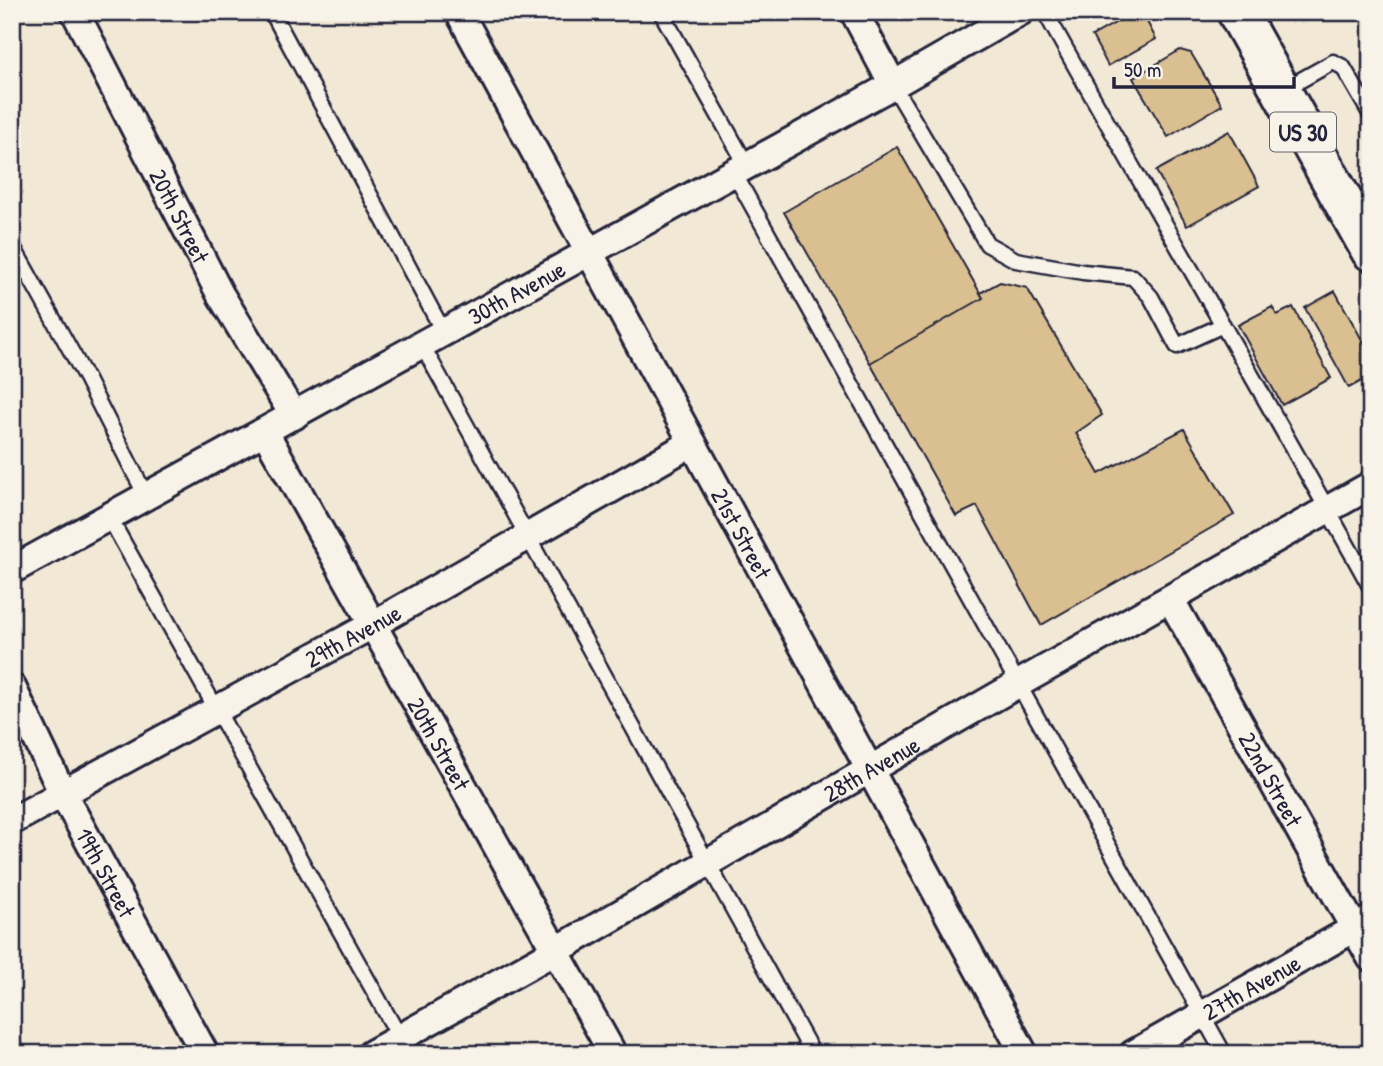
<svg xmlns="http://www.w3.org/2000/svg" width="1383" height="1066" font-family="'Patrick Hand',sans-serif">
	<rect width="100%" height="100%" fill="#f1e9d6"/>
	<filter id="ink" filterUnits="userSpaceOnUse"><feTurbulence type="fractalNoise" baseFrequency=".0143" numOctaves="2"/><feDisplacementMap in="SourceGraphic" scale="14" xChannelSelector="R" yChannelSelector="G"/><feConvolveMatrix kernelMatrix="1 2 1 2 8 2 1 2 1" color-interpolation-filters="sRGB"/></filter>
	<g filter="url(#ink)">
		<path fill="#dac090" stroke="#22223b" stroke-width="2" d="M1133,13L1143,14L1156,39L1108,66L1092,36Z
			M1180,50L1191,53L1222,105L1168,137L1133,78Z
			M1229,131L1259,186L1187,226L1156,171Z
			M897,147L983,298L870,363L784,212Z
			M1000,282L1027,288L1102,415L1076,433L1099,474L1184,429L1234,515L1041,625L977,506L956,516L870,363L983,298L980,293Z
			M1335,291L1371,356V376L1349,388L1305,308Z
			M1272,307L1277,315L1293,307L1331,378L1282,405L1238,325Z"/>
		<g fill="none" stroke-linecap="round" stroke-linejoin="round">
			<g stroke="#22223b" stroke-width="19">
				<path id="service" d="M272,12L444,333
					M661,12L747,166
					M1045,12C1152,205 1265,395 1371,588
					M893,85L987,244L1016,260L1083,272L1133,277L1151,297L1177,346L1223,325
					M1283,90L1333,62L1343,67L1371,115
					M734,173L1224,1054
					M12,245L86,378L146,496
					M422,345L813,1054
					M109,517L409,1054
					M12,1044L18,1054"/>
			</g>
			<g stroke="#22223b" stroke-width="32">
				<g id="minor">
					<path id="s1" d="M75,12L220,294L294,416"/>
					<path id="s2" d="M459,12L1024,1054"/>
					<path d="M854,12L893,85"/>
					<path id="s3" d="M265,432L613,1054"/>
					<path id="s4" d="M12,570L893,85L1020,12"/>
					<path id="s5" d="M1171,600L1371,958"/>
					<path id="s6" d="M12,687L62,792L205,1054"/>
					<path id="s7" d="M12,821L374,624L692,443"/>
					<path id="s8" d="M371,1054L555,951L1018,684L1371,485"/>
					<path id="s9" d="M1133,1054L1371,919"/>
				</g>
			</g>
			<g stroke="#22223b" stroke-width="44">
				<path id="trunk" d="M1237,12L1371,251"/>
			</g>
			<use href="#service" stroke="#f7f3e8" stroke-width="14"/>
			<use href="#minor" stroke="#f7f3e8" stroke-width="26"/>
			<use href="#trunk" stroke="#f7f3e8" stroke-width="38"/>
		</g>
	</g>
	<g text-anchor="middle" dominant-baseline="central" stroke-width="6" stroke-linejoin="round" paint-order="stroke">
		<rect fill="#f7f3e8" stroke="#62616f" stroke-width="2" x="1270" y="112.5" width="66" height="39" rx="5"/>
		<g font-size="23" font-weight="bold" fill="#22223b">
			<text x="1303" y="132">US 30</text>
		</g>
		<g font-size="24" fill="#22223b" stroke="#f7f3e8">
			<text stroke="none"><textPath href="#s1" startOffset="229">20th Street</textPath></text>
			<text stroke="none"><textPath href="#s4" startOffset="576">30th Avenue</textPath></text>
			<text stroke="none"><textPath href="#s2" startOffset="593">21st Street</textPath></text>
			<text stroke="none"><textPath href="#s7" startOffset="388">29th Avenue</textPath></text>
			<text stroke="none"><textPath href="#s3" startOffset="357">20th Street</textPath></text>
			<text stroke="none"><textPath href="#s8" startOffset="576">28th Avenue</textPath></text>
			<text stroke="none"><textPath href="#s5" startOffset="205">22nd Street</textPath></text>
			<text stroke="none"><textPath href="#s6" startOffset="208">19th Street</textPath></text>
			<text stroke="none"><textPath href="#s9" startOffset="136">27th Avenue</textPath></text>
		</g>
	</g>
	<rect width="1383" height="1066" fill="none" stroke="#f7f3e8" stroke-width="42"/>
	<rect x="21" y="21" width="1341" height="1024" fill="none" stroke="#22223b" stroke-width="2.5" filter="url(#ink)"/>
	<path d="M1114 77v10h180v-10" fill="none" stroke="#22223b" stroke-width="3.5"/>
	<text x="1124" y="77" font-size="21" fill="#22223b" stroke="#f7f3e8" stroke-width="5" paint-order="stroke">50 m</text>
</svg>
